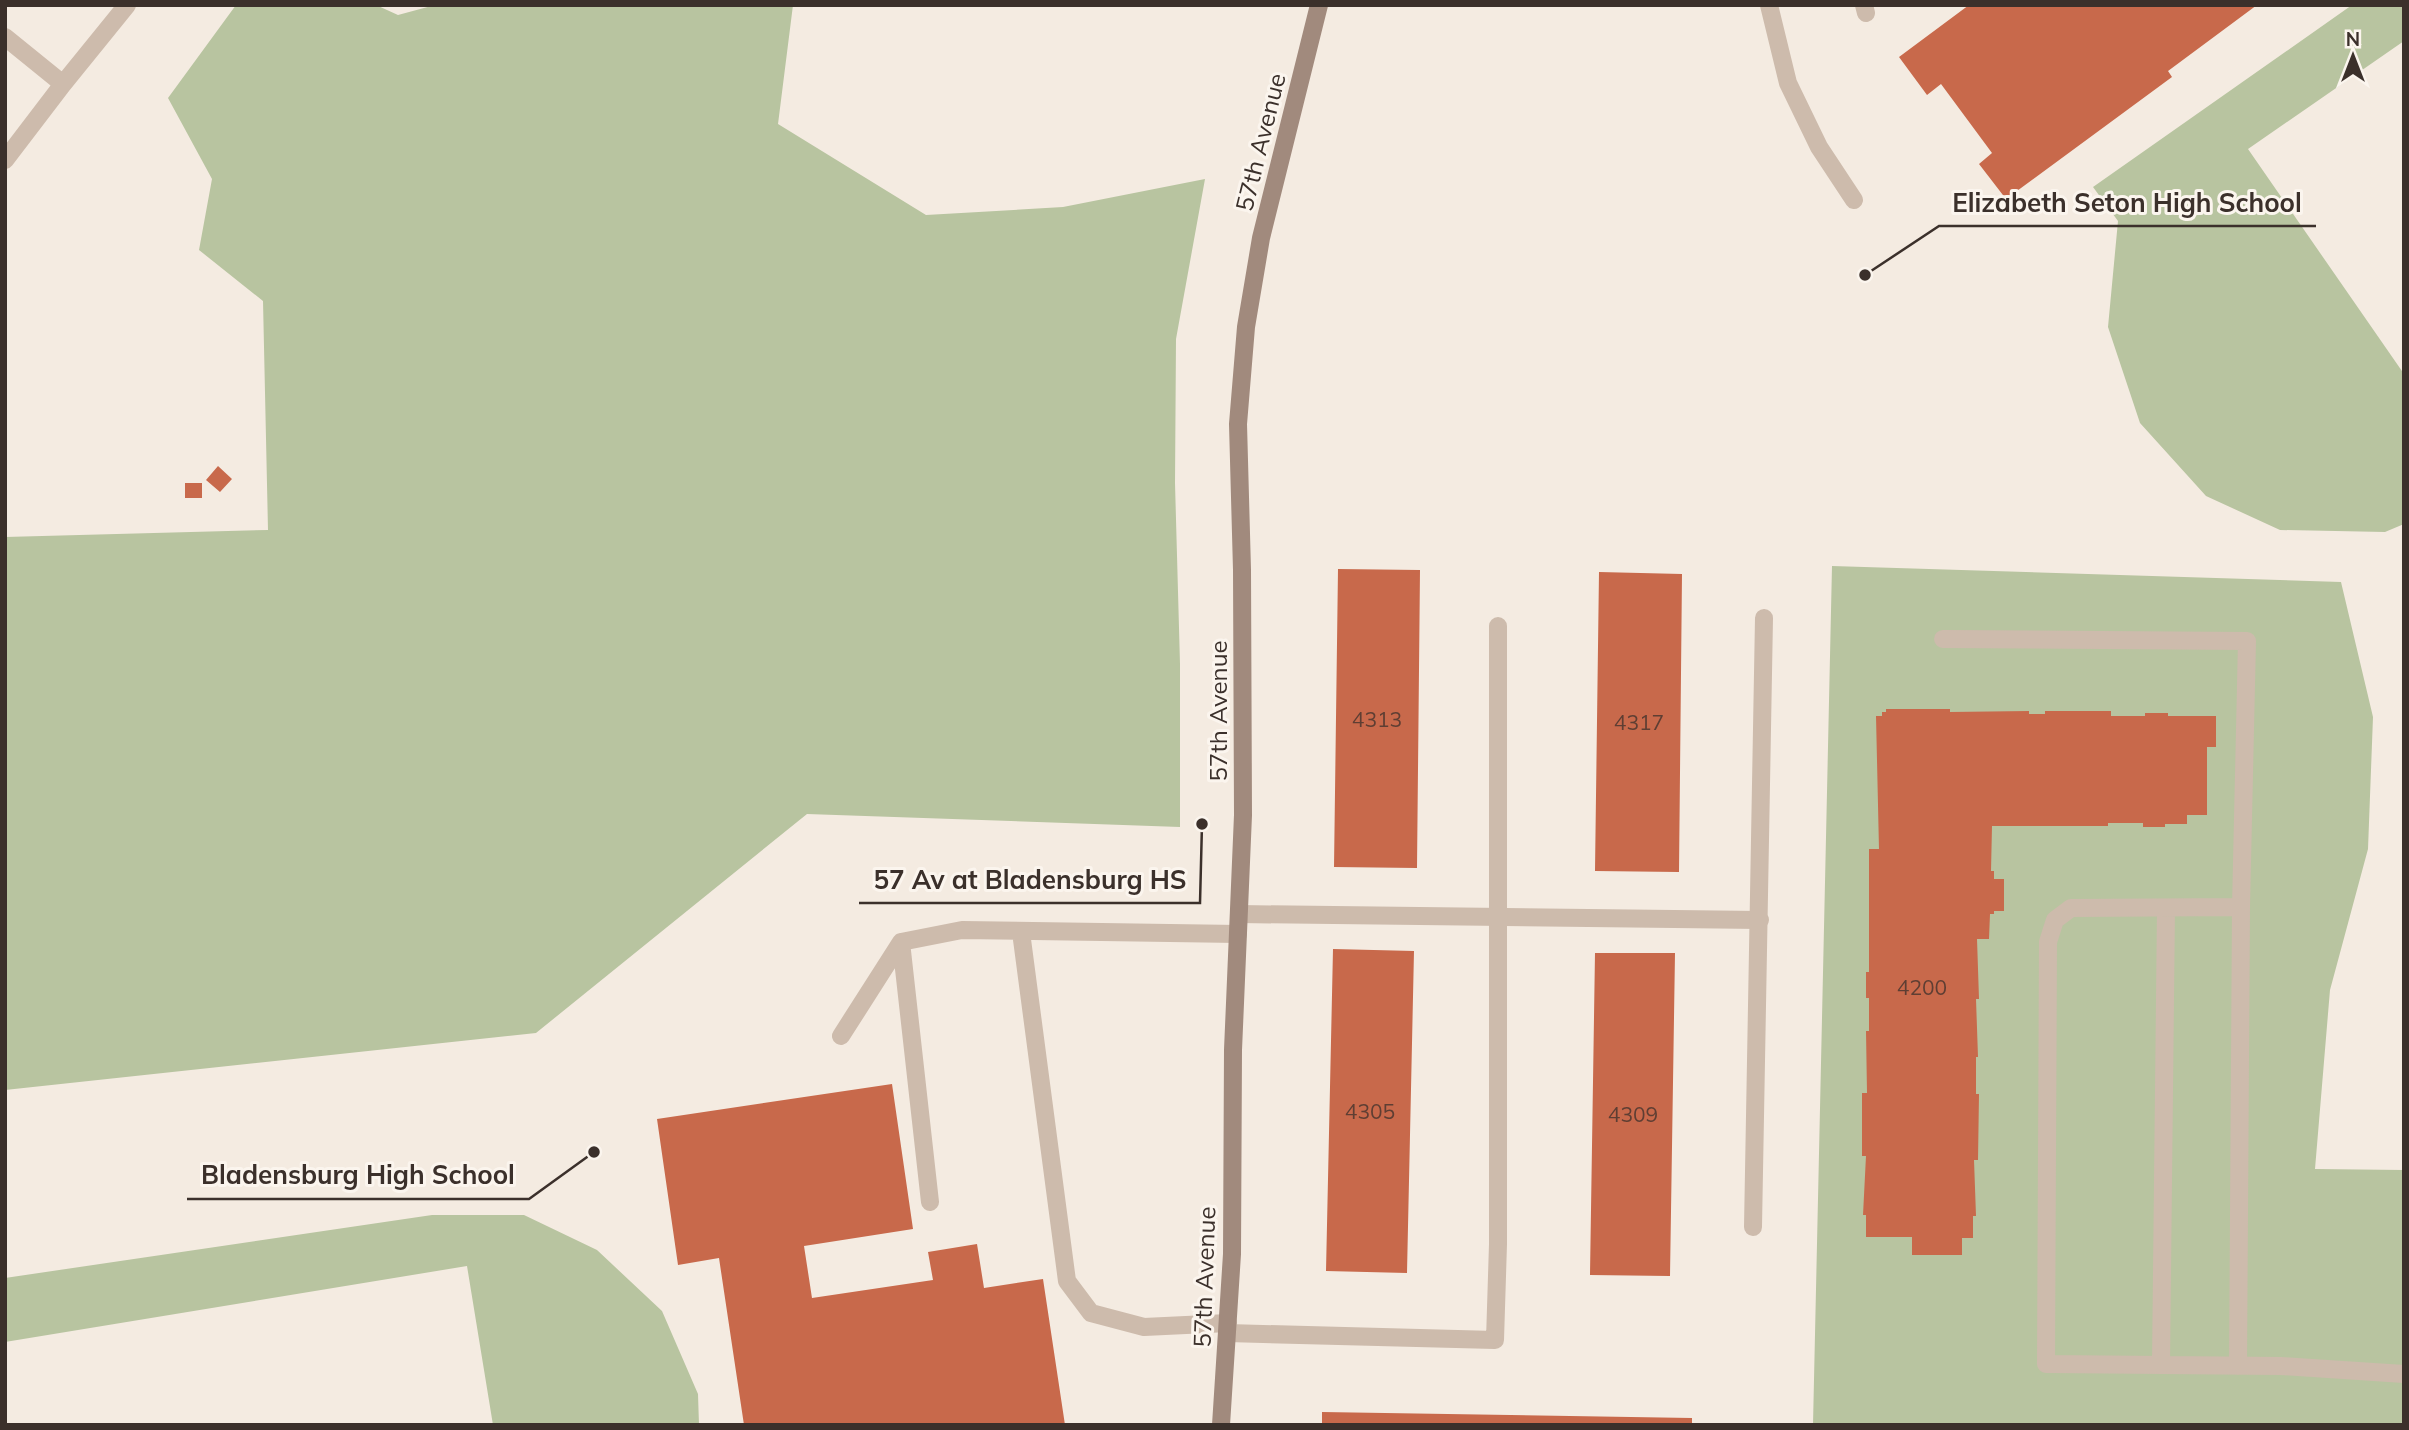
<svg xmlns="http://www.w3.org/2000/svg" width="2409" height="1430" font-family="Mulish,sans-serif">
	<rect width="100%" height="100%" fill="#f4ebe1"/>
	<path fill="#b8c4a0" d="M236,5H376L398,15L435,5H793L778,124L926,215L1063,207L1205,179L1176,339L1175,483L1180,664V827L807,814L536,1033L5,1090V537L268,530L263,301L199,250L212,179L168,98Z
		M2352,5H2404V41L2248,149L2404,374V524L2385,532L2280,530L2206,496L2140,423L2108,327L2118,221L2093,187Z
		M1832,566L2341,582L2373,717L2368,849L2330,990L2315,1169L2404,1170V1425H1813Z
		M432,1215H524L597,1250L662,1311L698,1394L699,1425H493L467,1266L5,1342V1278Z"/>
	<path fill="#c8694b" d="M1969,5H2257L2168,71L2172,77L2006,199L1979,164L1992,153L1941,84L1927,95L1899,57Z
		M218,466L232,479L220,492L206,480Z
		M185,483H202V498H185Z
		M1338,569L1420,570L1417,868L1334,867Z
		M1599,572L1682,574L1679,872L1595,871Z
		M1886,709H1950V712L2029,711V714H2045V711H2111V716H2145V713H2168V716H2216V747H2207V815H2187V824H2165V827H2143V823H2108V826H1992L1991,871H1994V879H2004V911H1994V914H1990L1989,939H1977L1979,999H1976L1978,1057H1976V1094H1979L1978,1160H1974L1976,1216H1973V1238H1962V1255H1912V1237H1866V1215H1863L1866,1156H1862V1093H1867L1866,1031H1869V998H1866V972H1869V849H1879L1876,716H1882V712H1886Z
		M1333,949L1414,951L1407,1273L1326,1271Z
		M1595,953H1675L1670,1276L1590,1275Z
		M892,1084L913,1229L804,1246L812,1298L933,1280L928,1252L977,1244L984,1288L1043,1279L1065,1425H744L719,1258L678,1265L657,1119Z
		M1322,1412L1692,1418V1425H1322Z"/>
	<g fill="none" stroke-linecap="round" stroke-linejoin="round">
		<path stroke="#cdbbac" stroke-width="18" d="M1769,5L1788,83L1819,147L1854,200
			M1864,5L1866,13
			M1943,639L2247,641L2241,907L2238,1366
			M2241,907L2071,908L2055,920L2048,942L2046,1364L2281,1366L2404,1374
			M1239,914L1760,920
			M1021,932L1067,1281L1091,1313L1144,1327L1228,1323
			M901,942L930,1202
			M841,1036L901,942L962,930L1238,934
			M2161,1365L2166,908"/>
		<path stroke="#cdbbac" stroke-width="18" d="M5,37L63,84
			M5,160L63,84L127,5
			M1753,1227L1764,618
			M1227,1333L1495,1340L1498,1244V626"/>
		<path stroke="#a18a7d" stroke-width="18" d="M1221,1425L1232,1254L1233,1050L1243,815L1242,570L1238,424L1246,327L1261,238L1319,5"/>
	</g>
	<g text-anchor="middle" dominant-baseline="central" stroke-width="6" stroke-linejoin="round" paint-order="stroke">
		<g font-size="21" fill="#5e3e33">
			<text x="1377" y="719">4313</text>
			<text x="1639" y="722">4317</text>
			<text x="1922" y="987">4200</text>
			<text x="1370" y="1111">4305</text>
			<text x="1633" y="1114">4309</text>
		</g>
		<g font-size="24" fill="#3b302b" stroke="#fbf5ee">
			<text transform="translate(1260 142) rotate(-76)">57th Avenue</text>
			<text transform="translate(1218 711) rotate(-90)">57th Avenue</text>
			<text transform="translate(1204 1277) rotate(-88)">57th Avenue</text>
		</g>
	</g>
	<path fill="none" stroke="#3b302b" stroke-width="2.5" d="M1865 275L1939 226H2316M1202 824L1200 903H859M594 1152L529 1199H187"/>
	<g fill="#3b302b" stroke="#fbf5ee" stroke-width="2.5">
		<circle cx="1865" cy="275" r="7"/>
		<circle cx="1202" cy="824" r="7"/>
		<circle cx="594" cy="1152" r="7"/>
	</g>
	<g font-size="26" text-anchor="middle" font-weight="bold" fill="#3b302b" stroke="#fbf5ee" stroke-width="6" stroke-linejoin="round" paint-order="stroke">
		<text x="2127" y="212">Elizabeth Seton High School</text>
		<text x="1030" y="889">57 Av at Bladensburg HS</text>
		<text x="358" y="1184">Bladensburg High School</text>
	</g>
	<rect width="2409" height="1430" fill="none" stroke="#3b302b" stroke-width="14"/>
	<g transform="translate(2353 56)" stroke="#fbf5ee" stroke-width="5" paint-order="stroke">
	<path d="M0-5L12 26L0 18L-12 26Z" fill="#3b302b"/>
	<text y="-10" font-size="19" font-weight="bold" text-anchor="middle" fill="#3b302b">N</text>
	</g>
</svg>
